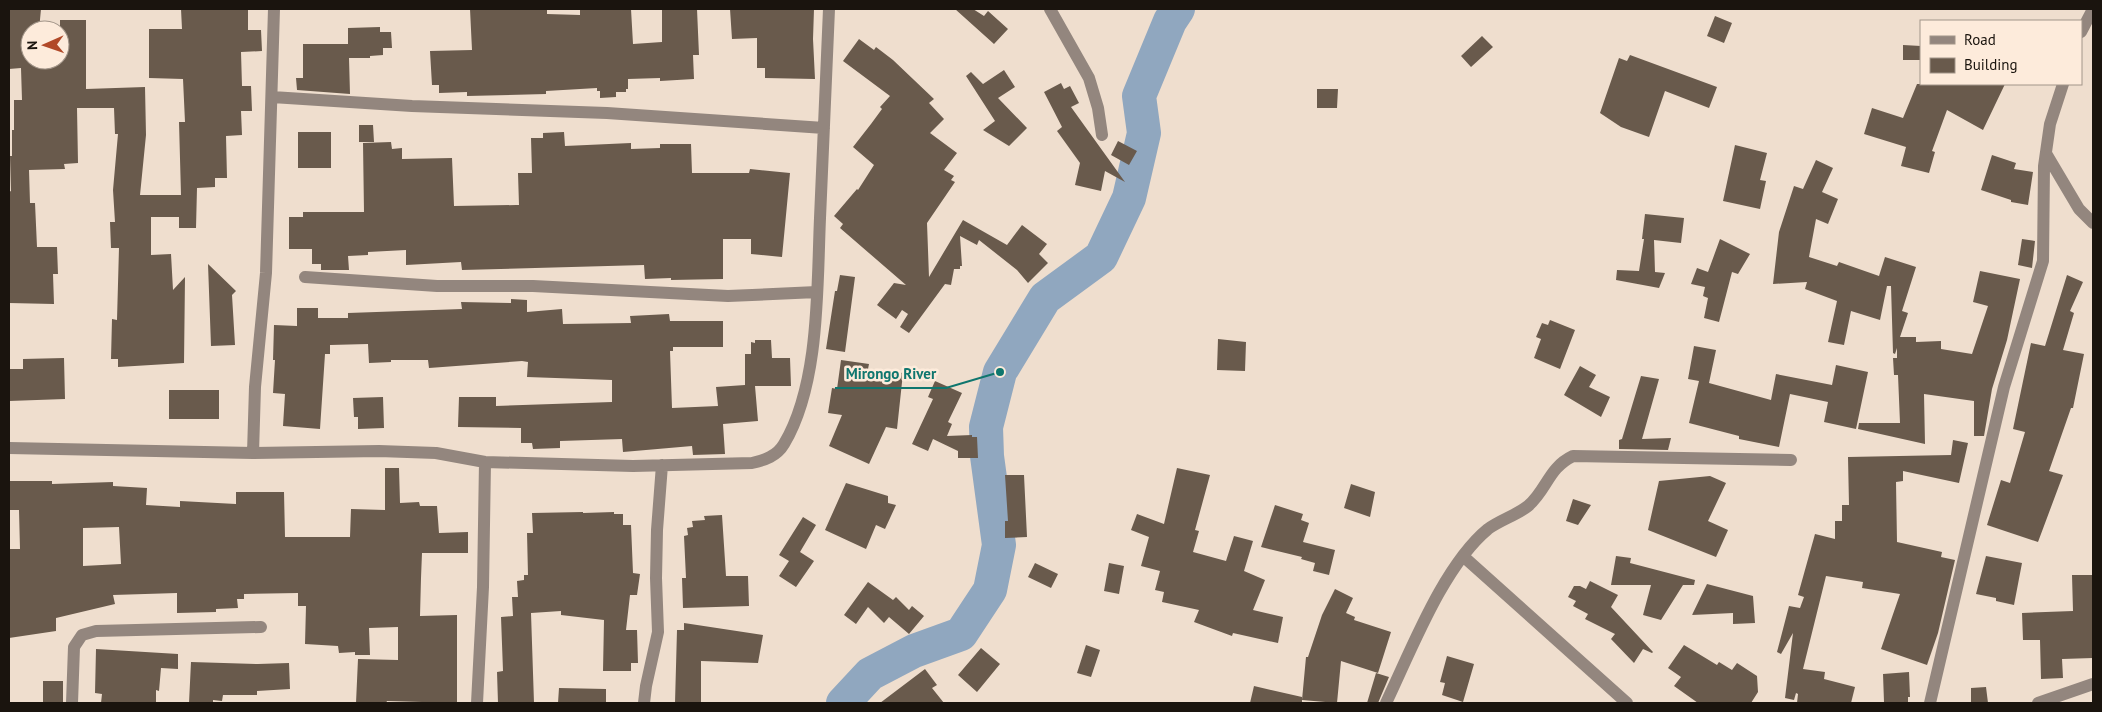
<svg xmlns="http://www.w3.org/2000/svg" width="2102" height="712" font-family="'PT Sans',sans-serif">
	<rect width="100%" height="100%" fill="#efdece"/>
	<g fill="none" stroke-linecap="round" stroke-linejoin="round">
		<path stroke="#90a7bf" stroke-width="34" d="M843,703L870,674L914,651L961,634L990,590L999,545L987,456L986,427L1000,372L1045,298L1101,257L1129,198L1144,133L1139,96L1170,21L1178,9"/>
	</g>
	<path fill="#695a4c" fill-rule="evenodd" d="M9,9H41L39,30H30V60H60V20H86V89L145,87L146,135L140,195H181L179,122H185L183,79L149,78V29H182L181,9H248V30H261L262,51L241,52L242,86H251L252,111H241L242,135L226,136L227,178H215V187L197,188L196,228H179V217H151V255L171,254L173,290L185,277L184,363L118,367V359H111L112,319L117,320L119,248H111L110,222H115L113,190L118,134H115L114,108H77L78,163L64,164L65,169L29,170L30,203H35L37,247H57L58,274H53L54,304L9,303V192L11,191L10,156H12V130H14V100H22L21,68L9,69Z
		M470,9H547V14L580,15V9H631L633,44L662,42V9H697L699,55H693L694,79L660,81V78L628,79V89H626V92H616V97L600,98V91H597V88L546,91V94L467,96V92L439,93V85H432L430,51L472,50Z
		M730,9H814L813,39L815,79L765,78V68H757V38L732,39Z
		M955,9H973L984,16L988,11L1008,29L994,44Z
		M1715,16L1732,23L1724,43L1707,36Z
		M380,27V32H391L392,48H383V55L370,56V58H349L350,94L297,90L296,78H303V44H348V28Z
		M1482,36L1493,47L1471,67L1461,56Z
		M859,39L874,50L876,47L893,60L934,99L929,103L944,119L930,133L957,153L944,170L954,176L951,180L955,182L927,223L929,277L963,220L1007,245L1022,225L1047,244L1039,254L1048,263L1028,283L1017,270L979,240L977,245L960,236L962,266H960V269H954L951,285L945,284L909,333L900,327L908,314L902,310L896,319L877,305L894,283L906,285L840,228L843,224L834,216L857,189L858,190L874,165L853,147L871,124L882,109L880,107L890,96L843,61Z
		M1903,45L1921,46V60H1903Z
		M1630,55L1717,87L1709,108L1665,91L1649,137L1621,127L1600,113L1619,58L1627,61Z
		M1004,70L1015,87L998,98L1027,128L1009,146L983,130L995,121L966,76L971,72L983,84Z
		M1061,83L1064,89L1070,86L1079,103L1071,107L1125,182L1105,171L1101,191L1075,185L1080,163L1057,131L1062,127L1044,92Z
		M1917,84H2005L1983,130L1947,110L1932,151L1935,152L1929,173L1901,166L1906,147L1864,134L1872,108L1903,118Z
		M1317,89H1338L1337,108H1317Z
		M359,125H373L374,142H359Z
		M298,132H331V168H298Z
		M564,132L565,146L631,143V149L660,148V144H691L692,173H749L750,169L790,173L782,257L751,254V239H723V279L671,280V278L645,279L644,265L462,270L461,262L406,265V250L368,252V255L348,256L349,270H321V264H312V249H289V217H303V212H364L363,143L391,142L392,149L402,148V159L452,158L454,206L516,205H519L518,173H532L531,138H543V133Z
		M1118,141L1137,151L1129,165L1111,155Z
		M1735,145L1767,153L1760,180L1766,181L1760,209L1723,201Z
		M1992,155L2016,163L2014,169L2033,172L2028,205L2011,202V200L1981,190Z
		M1816,160L1833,168L1822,192L1838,199L1828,224L1816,219L1809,257L1837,266L1839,262L1879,276L1885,257L1916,267L1902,311L1908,313L1900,337H1916V342L1941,341V349L1972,354L1988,306L1973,302L1980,271L2020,279L2007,340L1992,389L1984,436H1974V401L1924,394L1925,444L1858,429L1859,423H1900L1898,375H1894L1893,358H1897V348L1895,354L1893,353L1891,286H1887L1880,320L1851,311L1844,345L1828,342L1837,301L1805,289L1807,282L1773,284L1779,232L1794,186L1803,189Z
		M1645,214L1684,218L1681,243L1654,240L1655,272L1665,273L1659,288L1616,280L1617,270L1639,271L1644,239H1642Z
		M1720,239L1750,254L1738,274L1732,272L1719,322L1704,318L1708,298L1703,296L1705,287L1691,284L1697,268L1708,272Z
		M2022,239L2035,241L2032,268L2018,265Z
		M208,264L236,291L232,295L235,345L211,346Z
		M840,275L855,277L845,352L826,349L835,291H837Z
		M2067,275L2083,282L2070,311L2074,313L2063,350L2084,354L2073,408H2071L2049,471L2063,475L2038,542L1987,525L2001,480L2010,483L2025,432L2013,429L2031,343L2045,346Z
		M511,299L527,300V312L562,309L563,324L631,323L630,316L669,314L670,321H723V347H673V351H670L672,408L718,406L716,387L745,385V354H751V342L755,343V340H771L772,358H790L791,386H755L758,421L723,424L725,454L693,455L692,446L623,452L622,439L560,441V448L533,449L532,443H521V428L458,427L459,397H496V406L612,402V380L527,377L528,362L522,361L429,368L428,360H391V362L369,363L368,344L330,345V354H325L320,429L283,426L285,394L273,393L275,360H273L274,325L297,326V308H318V318H348V313L462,309L461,302L511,303Z
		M1550,320L1575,330L1560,369L1534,358L1541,339L1536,337L1542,323L1548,325Z
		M1218,339L1246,342L1245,371L1217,370Z
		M1694,346L1716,350L1709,383L1771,400L1776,374L1832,385L1836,365L1868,372L1856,429L1824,422L1828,402L1790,394L1779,447L1739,439V436L1689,423L1699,381L1688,379Z
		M64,358L65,399L9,401V369H23V359Z
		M841,360L869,364L868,369L903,373L897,429L886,427L869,464L829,446L842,415L828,413L832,388L837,389Z
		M1580,366L1596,375L1589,387L1610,397L1601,417L1564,395Z
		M1641,376L1659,379L1642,439L1671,438L1668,450L1619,449V440L1622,439Z
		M935,381L962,393L948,422L952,424L947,436L972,435V437H977L978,458H958V451L933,439L928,451L912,444L933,399L928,397Z
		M169,390H219V419H169Z
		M383,397L384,428L358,429V417H354L353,398Z
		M1953,440L1968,443L1959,483L1903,471V481L1896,482L1897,542L1942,552L1941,557L1955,560L1938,633L1927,665L1881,649L1900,594L1862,588L1863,582L1826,576L1803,669L1825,672L1824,679L1855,687L1851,703H1797L1798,694L1796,693L1794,700L1785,698L1793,633L1781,654L1777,652L1789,606L1800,608L1804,597L1798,595L1815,534L1835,539V521H1842V505H1849L1848,457L1951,455Z
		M385,468H399L400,503L419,502L420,506H437L439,533L468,532V553H422L421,578L420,616L457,615V703L387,701L386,703H356L358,659L398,660V627L369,628L370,655H355V652L339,653L338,646L305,644L306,606H298V593L244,594V599H237L238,608L216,609V612L177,613V593L113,595L115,604L56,618V631L9,638V549H20L19,510H9V481H52V484L113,482V486L147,488L146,505L180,507V501L236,504V492H284L285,537H350L351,509L385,510ZM119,527L121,564L83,566V528Z
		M1177,468L1210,475L1195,530L1199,531L1193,552L1226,561L1234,536L1253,541L1244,571L1265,580L1253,610L1283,617L1278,643L1233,633L1232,636L1194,622L1199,610L1162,602L1164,592L1155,590L1160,571L1141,566L1149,537L1131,530L1137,514L1164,524Z
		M1005,475H1024L1027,537L1005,538V521H1008Z
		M1710,476L1726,483L1708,521L1728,530L1716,557L1648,530L1659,481Z
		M846,483L888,496V503L896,505L885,529L876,525L866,549L825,530Z
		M1351,484L1375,492L1370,517L1344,508Z
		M1573,499L1591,505L1578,525L1566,521Z
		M1275,505L1303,514L1301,520L1309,523L1303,542L1335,550L1329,575L1313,571L1315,563L1301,559L1302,557L1261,547Z
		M583,512V513L614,512V514H623V525H631L633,573L640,574L637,595H630L626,630H637L638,663H631V671H603L604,620L561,615V611L531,613L534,703H498L497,672L503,671L501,617L513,616L512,597H518L517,581L524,580V575H528L527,533H533L532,513Z
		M722,515L726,576H748L749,606L683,608L682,578H686L684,536L688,535L687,528L693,527L692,521L705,520L704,516Z
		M803,517L816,525L800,552L814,561L796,587L779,576L789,561L779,555Z
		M1616,556L1631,558L1630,563L1695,580L1694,585H1683L1661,620L1643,615L1651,585H1611Z
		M1986,556L2022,563L2014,605L1996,601V598L1976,594Z
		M1035,563L1058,574L1051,588L1028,577Z
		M1109,563L1124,566L1119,594L1104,591Z
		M2072,575H2093V658L2062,659L2063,678L2041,679L2040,640H2023L2022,613L2073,611Z
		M1590,581L1618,595L1611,607L1653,652L1652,653L1643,649L1634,663L1611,639L1615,634L1585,619L1588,614L1573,606L1576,601L1568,597L1574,586H1580L1586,589Z
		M868,582L893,600L896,597L909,610L912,606L924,616L909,634L889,617L884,623L868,607L856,624L844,615Z
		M1707,584L1753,596L1755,623L1733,624V613L1692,615Z
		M1335,589L1353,598L1346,613L1355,617L1354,620L1391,632L1378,673L1341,661L1337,703L1302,700L1306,657H1308L1322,615Z
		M684,623L763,635L758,663L701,661V703H675L677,630H684Z
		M1086,645L1100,650L1091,677L1077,673Z
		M1684,645L1717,665L1719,662L1732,670L1737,663L1757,676L1758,692L1751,703H1698L1674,686L1681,677L1668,668Z
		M981,648L1000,664L977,692L958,675Z
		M96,649L178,654V669L161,668L159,691L156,690V703H101L102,694L95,693Z
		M1447,656L1474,664L1463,702L1442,695L1445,683L1440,682Z
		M191,662L258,664L289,663L290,689L257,691V695H223L222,701L213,700V703H189Z
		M925,669L937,685L932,688L944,703H880Z
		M1909,672L1910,697H1908V703L1884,702L1883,674Z
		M1376,673L1389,677L1378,703H1367Z
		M43,681H63V703H43Z
		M1254,686L1302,697V703H1250Z
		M1986,687L1988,703H1971V688Z
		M559,688L606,689V703H558Z"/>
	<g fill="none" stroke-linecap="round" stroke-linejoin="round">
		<path stroke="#93867e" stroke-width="12" d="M1050,9L1089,78L1098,108L1102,135
			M2081,32L2093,9
			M272,97L412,106L607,113L824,128
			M2047,155L2079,209L2093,223
			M305,277L437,286H533L728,296L817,292
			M9,448L253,453L379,451L436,453L485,462L633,466L752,463C765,460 777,456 784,444C820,384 817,286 820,218C823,148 826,78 829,9
			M253,453L255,387L266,273L274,9
			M1464,557L1627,703
			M72,703L74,647L82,635L96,631L261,627
			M477,703L483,587L485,462
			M644,703L646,686L658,632L656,578L657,530L662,465
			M1386,703C1411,651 1443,566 1488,529C1500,520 1517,515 1528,506C1547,490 1548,468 1573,456L1791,460
			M1930,703L2004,387L2043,261L2044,166L2050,124L2063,84"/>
		<path stroke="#93867e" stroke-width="12" d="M2038,703L2093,684"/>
	</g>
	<path fill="none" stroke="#0f766e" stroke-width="2" d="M1000 372L946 388H835"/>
	<circle fill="#0f766e" stroke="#fdebdb" stroke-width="2" cx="1000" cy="372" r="5"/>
	<g font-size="15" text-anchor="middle" font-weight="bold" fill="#0f766e" stroke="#fdebdb" stroke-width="5" stroke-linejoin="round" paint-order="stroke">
		<text x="891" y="379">Mirongo River</text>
	</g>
	<rect width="2102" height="712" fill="none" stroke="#1a140e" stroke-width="20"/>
	<rect x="1920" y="20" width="162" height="65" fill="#fdebdb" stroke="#a29589"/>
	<rect x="1930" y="36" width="25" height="8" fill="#93867e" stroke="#a29589"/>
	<text x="1964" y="45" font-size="15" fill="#1a140e">Road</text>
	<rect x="1930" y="58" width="25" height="15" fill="#695a4c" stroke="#a29589"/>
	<text x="1964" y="70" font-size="15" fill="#1a140e">Building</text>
	<g transform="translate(45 45) rotate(268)"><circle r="24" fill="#fdebdb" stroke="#a29589"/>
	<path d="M0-4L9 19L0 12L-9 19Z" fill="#b14928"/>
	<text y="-8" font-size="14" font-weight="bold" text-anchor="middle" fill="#1a140e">N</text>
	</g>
</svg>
